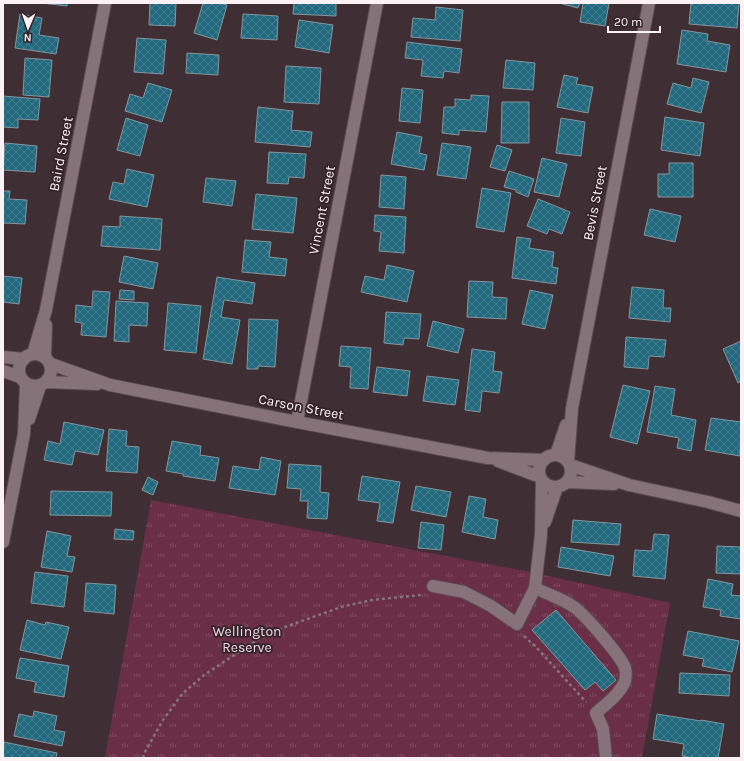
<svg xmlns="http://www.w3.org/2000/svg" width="744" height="761" font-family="Karla,sans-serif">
	<defs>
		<pattern id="park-tufts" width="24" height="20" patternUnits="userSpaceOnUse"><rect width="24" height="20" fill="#6a2e46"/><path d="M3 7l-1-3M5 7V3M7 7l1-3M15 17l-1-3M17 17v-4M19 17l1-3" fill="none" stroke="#804d61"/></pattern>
		<pattern id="building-cross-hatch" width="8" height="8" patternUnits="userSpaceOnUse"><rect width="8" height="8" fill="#22697d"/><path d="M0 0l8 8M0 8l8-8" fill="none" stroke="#437f90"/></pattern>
	</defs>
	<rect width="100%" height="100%" fill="#3f2e34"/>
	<path fill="url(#park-tufts)" d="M151,500L535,573L670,603L642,758H105Z"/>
	<path fill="url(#building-cross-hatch)" stroke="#82969e" d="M41,3H67V6Z
		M150,3H176L175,26L149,25Z
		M203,3H219L227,5L217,40L194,33Z
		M294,3H336V16L293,14Z
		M559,3H580L578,8Z
		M583,3H609L605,26L580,22Z
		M691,3H739L737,28L689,24Z
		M436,7L463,10L460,41L411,37L413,18L435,20Z
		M20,14L42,18L39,35L59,38L56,54L15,48Z
		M243,14L278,16L277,40L241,38Z
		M299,20L333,25L329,53L295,47Z
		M682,30L708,34L707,41L730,45L726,72L677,64Z
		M137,38L166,40L163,74L134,72Z
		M407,42L462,49L459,73L444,71L443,78L421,76L423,60L405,58Z
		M187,53L219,55L218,75L186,73Z
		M25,58L52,60L49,97L23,95Z
		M506,60L535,63L533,90L503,88Z
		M286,66L321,68L319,104L284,102Z
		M564,75L578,78L576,84L593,87L588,113L557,107Z
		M693,78L709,82L701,113L667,104L673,83L691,88Z
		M148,83L172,90L162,122L125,111L130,94L143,98Z
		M402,88L423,90L420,123L399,121Z
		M471,95L489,96L486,132L459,130V135L442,133L444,107H455V99L471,100Z
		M3,96L40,99L38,120L18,119V128L3,127Z
		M502,102H529V143H501Z
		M258,107L293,111L291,130L312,132L310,147L255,142Z
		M665,117L704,123L700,156L661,150Z
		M126,118L148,125L140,156L117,150Z
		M561,118L585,122L581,156L556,153Z
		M397,132L422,137L419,153L427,155L424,170L391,164Z
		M5,143L37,146L35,172L3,170Z
		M442,143L471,147L466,179L437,175Z
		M497,145L512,150L505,171L490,167Z
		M269,152L306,154L304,178L289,177L288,184L267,183Z
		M542,158L567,164L559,197L534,192Z
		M669,163H693V197H658V174H669Z
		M127,169L154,175L147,207L109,199L113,182L124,184Z
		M509,171L534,179L528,197L516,192V190L504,187Z
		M381,175L406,177L404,209L379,207Z
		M206,178L236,181L232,206L203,202Z
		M482,188L511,193L504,232L476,227Z
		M3,191H10L9,199L27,200L25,224L3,223Z
		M256,194L297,198L293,233L252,229Z
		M538,199L570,212L562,234L549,229L547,234L527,226Z
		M650,209L681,216L675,242L644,235Z
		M375,215L406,217L404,253L379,251L381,232L374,231Z
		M120,216L162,219L160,250L101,246L103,226L120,227Z
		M517,237L531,239L529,248L554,252L552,267L558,268L556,284L512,278Z
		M245,240L271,242L269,257L287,259L285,276L242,272Z
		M124,256L158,263L153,289L119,282Z
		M387,265L414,271L407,302L361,292L365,276L384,280Z
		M3,276L22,278L19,304L3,302Z
		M217,277L255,283L252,304L224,300L221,317L240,320L232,364L203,359Z
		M469,281L493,282L492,297L507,298L506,319L467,317Z
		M632,287L664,290L663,308H671L670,322L629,318Z
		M120,290L134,291V300L119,299Z
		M530,290L553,295L545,329L522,324Z
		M93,291L110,292L106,337L81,335L82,323L75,322L76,305L92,307Z
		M116,301L148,303L147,326L129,325V342L114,341Z
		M168,303L201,306L196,353L164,350Z
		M386,312L421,314L419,339L404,338L403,345L384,343Z
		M249,319L278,320L275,367L258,366V369H247Z
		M433,321L464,329L458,353L427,346Z
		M626,337L666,340L664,357L649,356L648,369L624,367Z
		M741,341V381L738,383L723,349Z
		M341,346L371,348L368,389L350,388L351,367L339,366Z
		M472,349L495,352L493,371L502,372L499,393L482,391L480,412L465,410Z
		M377,367L410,371L407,396L373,392Z
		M427,376L459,380L455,405L423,401Z
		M623,385L650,391L637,444L610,437Z
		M655,386L675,389L671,415L696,420L691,451L677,448L679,438L647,432Z
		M711,418L741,422L740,456L705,450Z
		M64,422L104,430L98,455L75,451L72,465L44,460L48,441L60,444Z
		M109,429L127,431L126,446L139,447L137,473L106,471Z
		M172,441L201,446L200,455L219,458L215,481L183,476V474L166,471Z
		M261,457L281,461L275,495L229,488L233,466L259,470Z
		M289,464L321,466L320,492L329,493L327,519L307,518L308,501H300L301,489L287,488Z
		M362,476L400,482L393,523L377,521L380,503L358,500Z
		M148,477L158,482L153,495L142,490Z
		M416,486L451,492L446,517L411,510Z
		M51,491L112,492L111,516L50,515Z
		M469,496L486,499L483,517L498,520L495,539L462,532Z
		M573,520L621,524L619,545L571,542Z
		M421,522L444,525L441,550L418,548Z
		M115,529L134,531L133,540L114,539Z
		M47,531L71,536L67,556L75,557L72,572L41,567Z
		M654,534L669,535L665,579L633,576L635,550L652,551Z
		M717,546L741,547V574L716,573Z
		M561,547L614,556L610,576L558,567Z
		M35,572L68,576L64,607L31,603Z
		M708,579L733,584L731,595L741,596V619L720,616L721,610L703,607Z
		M86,583L116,585L114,614L84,611Z
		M556,610L616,680L603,691L595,682L585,690L532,630Z
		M27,620L45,625L46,622L69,627L61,659L20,650Z
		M688,631L739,641L732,672L702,666L704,659L683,655Z
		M20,658L69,666L64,697L34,692L36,682L16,678Z
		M680,673L730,675L729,696L679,693Z
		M34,711L57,716L54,730L65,732L62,746L14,736L19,714L33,717Z
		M657,714L701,721V720L724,724L718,758H694L682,756L684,744L653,739Z
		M4,742L57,753L56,758H3Z"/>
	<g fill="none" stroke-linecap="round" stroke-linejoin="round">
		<g stroke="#594b50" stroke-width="14">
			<path id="minor" d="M19 370a16 16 0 1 1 32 0a16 16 0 1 1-32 0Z
				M33,354L46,310L105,3
				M3,357L24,359
				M45,357L46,325
				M51,364L110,385L297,422L488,458L544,460
				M3,371L20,377
				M47,382L97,384
				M29,419L40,386
				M297,422L377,3
				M556,455L566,425
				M539 471a16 16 0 1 1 32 0a16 16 0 1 1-32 0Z
				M498,461L540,477
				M568,462L572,408L649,3
				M570,465L629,485L708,502L741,511
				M567,482L614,484
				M545,522L557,487
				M3,542L24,434L26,384
				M433,586L464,592L491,606L517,624L535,588C547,594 563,599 574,607C585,615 621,656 625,668C626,671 626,678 625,681C620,694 606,704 596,713L603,729L606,758
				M535,588L541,535L542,481"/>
		</g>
		<path stroke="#84757a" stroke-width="2.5" stroke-dasharray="3 3" stroke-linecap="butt" d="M524,636L536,647L586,702
			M143,758L145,752L163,720L182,694L204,675L257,640L285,627L341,607L372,600L421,595"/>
		<use href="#minor" stroke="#867278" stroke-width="12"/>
	</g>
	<g text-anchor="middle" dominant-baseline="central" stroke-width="3.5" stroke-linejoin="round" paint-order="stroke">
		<g font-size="14" fill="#fcf1f5" stroke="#34242a">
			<text transform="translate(61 154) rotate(-79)">Baird Street</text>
			<text transform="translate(595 203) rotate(-79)">Bevis Street</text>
			<text transform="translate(322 210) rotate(-79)">Vincent Street</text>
			<text transform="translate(301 407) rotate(11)">Carson Street</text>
		</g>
		<g font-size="14" fill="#f1d7df" stroke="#34242a">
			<text x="247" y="631">Wellington<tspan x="247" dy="16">Reserve</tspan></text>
		</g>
	</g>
	<rect width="744" height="761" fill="none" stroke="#fcf1f5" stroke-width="8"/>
	<g transform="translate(28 28) rotate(182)" stroke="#34242a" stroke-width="3" paint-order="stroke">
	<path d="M0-3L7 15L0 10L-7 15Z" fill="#fcf1f5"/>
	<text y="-6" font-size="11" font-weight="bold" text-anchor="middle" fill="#fcf1f5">N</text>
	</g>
	<path d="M608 26v6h52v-6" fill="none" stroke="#fcf1f5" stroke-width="2"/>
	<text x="614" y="26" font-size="12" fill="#fcf1f5" stroke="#34242a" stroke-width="3" paint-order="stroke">20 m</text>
</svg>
